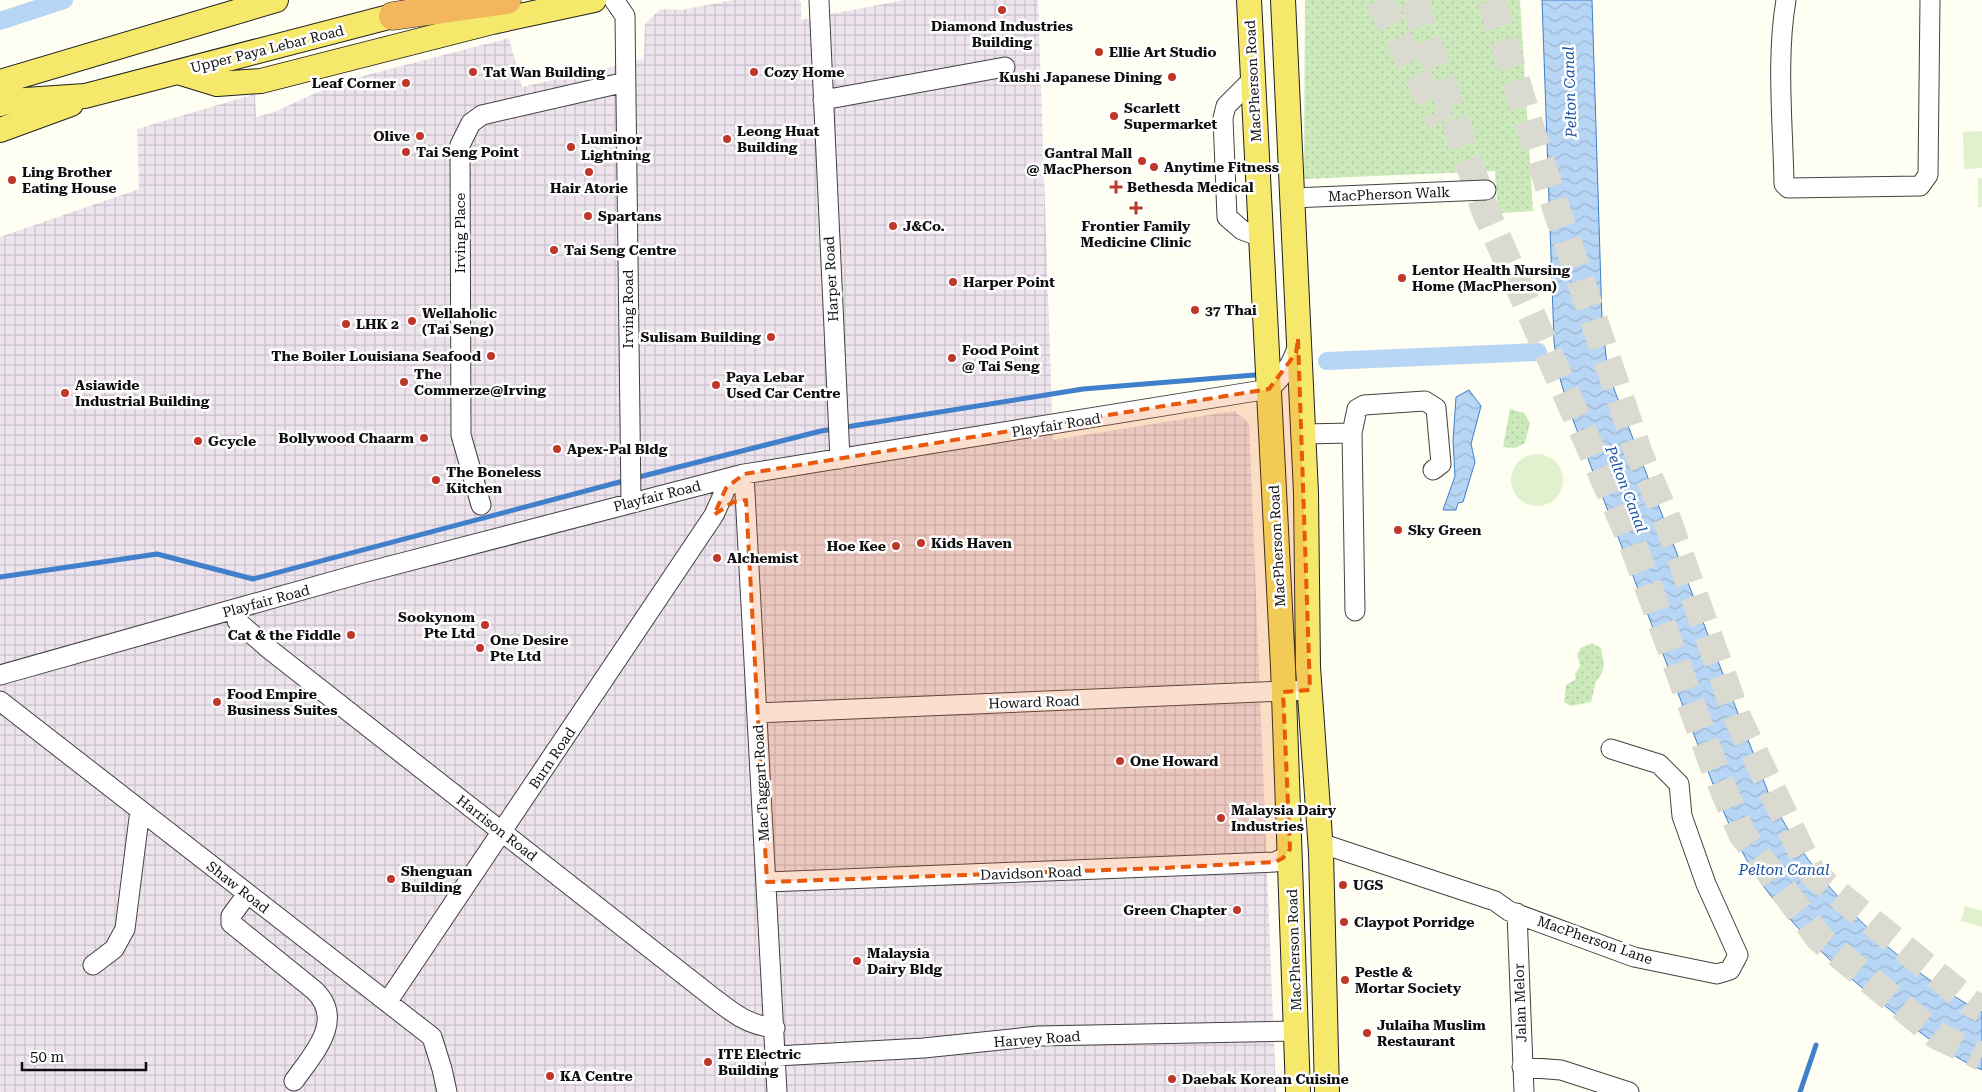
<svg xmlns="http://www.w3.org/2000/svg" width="1982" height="1092" font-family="'Roboto Serif',serif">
	<defs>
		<pattern id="industrial-grid" width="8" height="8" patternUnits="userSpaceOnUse" patternTransform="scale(1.25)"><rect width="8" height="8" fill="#ede4ed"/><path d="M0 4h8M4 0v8" fill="none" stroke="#cac2ca"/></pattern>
		<pattern id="park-dots" width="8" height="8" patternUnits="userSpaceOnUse" patternTransform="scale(1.25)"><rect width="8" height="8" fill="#cce9bb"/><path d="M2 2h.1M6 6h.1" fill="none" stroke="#aec7a0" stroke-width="1.8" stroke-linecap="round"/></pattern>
		<pattern id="water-waves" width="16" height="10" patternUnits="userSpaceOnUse" patternTransform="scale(1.25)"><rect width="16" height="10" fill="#b7d5f5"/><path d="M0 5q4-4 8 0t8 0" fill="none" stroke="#9cb6d1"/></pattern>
	</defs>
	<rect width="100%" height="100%" fill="#fffef2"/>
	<path fill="url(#industrial-grid)" d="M734,0H799L801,2V20L904,0H1038L1053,440L1234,411L1249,423L1276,1092H0V237L139,189L137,129L255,94L256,117L274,112L340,82L509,38L522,87L644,59L645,24L660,9L681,10Z"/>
	<path fill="url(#park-dots)" d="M1305,0H1520L1533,211L1498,213L1495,171L1304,179Z
		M1510,409L1524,413L1530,423L1525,443L1515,448L1503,447Z
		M1592,643L1601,648L1604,666L1601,675L1596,681L1591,702L1570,706L1564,702L1566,685L1576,679L1575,674L1580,666L1577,654L1581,648Z"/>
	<path fill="#dff1cd" d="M1982,131V168L1964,169L1963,132Z
		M1978,178H1982V207H1978Z
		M1511 480a26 26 0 1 1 52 0a26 26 0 1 1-52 0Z
		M1965,906L1982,911V927L1961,921Z"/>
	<path fill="url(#water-waves)" stroke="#3f7fcb" d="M1542,0H1592L1602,320L1607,365L1614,389L1768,792C1808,879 1897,969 1982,1012V1070C1954,1058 1929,1039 1905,1021C1852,982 1801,938 1762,884C1746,862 1734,836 1723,810L1570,412L1558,372L1554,341Z
		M1469,390L1481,406L1471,444L1475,462L1463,502L1458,503L1456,510H1443L1455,476L1453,441L1456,397Z"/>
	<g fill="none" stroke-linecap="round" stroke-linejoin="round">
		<path stroke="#3f7fcb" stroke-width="5" d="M635,478L821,431L1083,389L1255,375
			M0,577L157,554L253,579L627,480
			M1800,1092L1816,1045"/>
		<path stroke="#b7d5f5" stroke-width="18" d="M0,21L64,0
			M1327,361L1538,352"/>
		<path stroke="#dbdad0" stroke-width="28" stroke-dasharray="28 14" stroke-linecap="butt" d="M1379,0L1441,122
			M1414,0L1485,210L1632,542L1713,764L1742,834L1819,938L1936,1035L1982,1057
			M1491,0L1549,187L1639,454L1667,519L1738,719L1812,873L1971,1003L1982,1009"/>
		<g stroke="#424242" stroke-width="21">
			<path id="minor" d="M614,0L625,16L631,502
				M819,0L840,459
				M1786,0C1776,58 1783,125 1784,184L1788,188L1920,186L1928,175L1930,0
				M1253,79L1226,106L1223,118L1227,217L1242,230L1261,237
				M823,100L1005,67
				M1292,198L1486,190
				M1352,433L1355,611
				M1303,434L1352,433L1357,409L1364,405L1425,401L1436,408L1441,464L1433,470
				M744,474L777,1092
				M481,505L461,435L460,145L471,123L482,115L626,82
				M236,609L237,621L269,649L711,996C733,1013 747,1025 775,1028
				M0,675L359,574L744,474L1269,389C1283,377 1295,360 1298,342
				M0,701L432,1037L442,1069L447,1092
				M757,713L1310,690
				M1320,843L1495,901L1509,911L1634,957L1717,974L1730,970L1738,955L1706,884L1682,816L1679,784L1659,764L1611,749
				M767,882L1275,862L1283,858L1290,849
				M247,894L231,916V923L314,990C346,1020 313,1054 294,1081
				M1517,913L1524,1092
				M93,965L114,949L125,929L140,810
				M388,1001L714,515L726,488L741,476
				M776,1056L924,1048L1039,1036L1297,1031
				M1522,1067L1561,1070L1629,1092"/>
		</g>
		<g stroke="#202020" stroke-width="26">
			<path id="major" d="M1249,0L1283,667L1298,1092
				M1283,0L1306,493L1308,667L1321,852L1327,1092
				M178,72L217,84L261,81L492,22L594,0
				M0,82L276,0
				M0,104L10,101L85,96L412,11
				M0,130L71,104"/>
		</g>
		<g stroke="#202020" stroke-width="29">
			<path id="highway" d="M393,16L507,0"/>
		</g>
		<use href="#minor" stroke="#fff" stroke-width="19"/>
		<use href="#major" stroke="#f6e86a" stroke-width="24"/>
		<use href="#highway" stroke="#f2b75d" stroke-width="28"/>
	</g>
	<path fill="#e8590c" fill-opacity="0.2" stroke="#e8590c" stroke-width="4" stroke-dasharray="10 6" stroke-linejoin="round" d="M1298,339L1310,690L1283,692L1290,849L1283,858L1275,862L1163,868L767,882L746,500L733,502L714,515L726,488L744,474L1269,389L1296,353Z"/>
	<g fill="#be3728" stroke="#fff" stroke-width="2">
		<circle cx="1002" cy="10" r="5"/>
		<circle cx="1099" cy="52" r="5"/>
		<circle cx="473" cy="72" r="5"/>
		<circle cx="754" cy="72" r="5"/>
		<circle cx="1172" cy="77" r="5"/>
		<circle cx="406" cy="83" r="5"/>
		<circle cx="1114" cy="116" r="5"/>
		<circle cx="420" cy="136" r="5"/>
		<circle cx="727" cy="139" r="5"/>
		<circle cx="571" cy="147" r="5"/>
		<circle cx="406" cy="152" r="5"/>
		<circle cx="1142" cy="161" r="5"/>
		<circle cx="1154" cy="167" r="5"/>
		<circle cx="589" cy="172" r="5"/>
		<circle cx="12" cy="180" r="5"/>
		<path d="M1113.5 179.5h5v5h5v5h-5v5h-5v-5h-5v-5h5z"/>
		<path d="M1133.5 200.5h5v5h5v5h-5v5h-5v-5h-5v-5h5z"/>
		<circle cx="588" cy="216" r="5"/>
		<circle cx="893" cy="226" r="5"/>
		<circle cx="554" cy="250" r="5"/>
		<circle cx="1402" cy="278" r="5"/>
		<circle cx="953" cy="282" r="5"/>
		<circle cx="1195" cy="310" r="5"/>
		<circle cx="412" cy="321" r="5"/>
		<circle cx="346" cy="324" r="5"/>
		<circle cx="771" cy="337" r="5"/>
		<circle cx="491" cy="356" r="5"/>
		<circle cx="952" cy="358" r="5"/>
		<circle cx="404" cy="382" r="5"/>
		<circle cx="716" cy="385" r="5"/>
		<circle cx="65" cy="393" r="5"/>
		<circle cx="424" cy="438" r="5"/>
		<circle cx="198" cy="441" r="5"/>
		<circle cx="557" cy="449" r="5"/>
		<circle cx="436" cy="480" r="5"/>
		<circle cx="1398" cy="530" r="5"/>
		<circle cx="921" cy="543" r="5"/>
		<circle cx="896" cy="546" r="5"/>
		<circle cx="717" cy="558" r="5"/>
		<circle cx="485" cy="625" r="5"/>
		<circle cx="351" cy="635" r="5"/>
		<circle cx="480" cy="648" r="5"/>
		<circle cx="217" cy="702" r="5"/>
		<circle cx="1120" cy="761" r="5"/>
		<circle cx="1221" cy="818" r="5"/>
		<circle cx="391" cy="879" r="5"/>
		<circle cx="1343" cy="885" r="5"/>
		<circle cx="1237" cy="910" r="5"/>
		<circle cx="1344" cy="922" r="5"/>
		<circle cx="857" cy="961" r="5"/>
		<circle cx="1345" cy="980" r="5"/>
		<circle cx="1367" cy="1033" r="5"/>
		<circle cx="708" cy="1062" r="5"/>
		<circle cx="550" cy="1076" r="5"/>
		<circle cx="1172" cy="1079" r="5"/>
	</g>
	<g text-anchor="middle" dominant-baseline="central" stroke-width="5" stroke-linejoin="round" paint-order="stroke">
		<g font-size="14" font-weight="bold" fill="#0f0f0f" stroke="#fff" text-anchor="start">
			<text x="1002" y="26" text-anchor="middle">Diamond Industries<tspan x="1002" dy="16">Building</tspan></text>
			<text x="1109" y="52">Ellie Art Studio</text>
			<text x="483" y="72">Tat Wan Building</text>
			<text x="764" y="72">Cozy Home</text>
			<text x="1162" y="77" text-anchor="end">Kushi Japanese Dining</text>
			<text x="396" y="83" text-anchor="end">Leaf Corner</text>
			<text x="1124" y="108">Scarlett<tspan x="1124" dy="16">Supermarket</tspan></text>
			<text x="737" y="131">Leong Huat<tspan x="737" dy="16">Building</tspan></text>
			<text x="410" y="136" text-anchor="end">Olive</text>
			<text x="581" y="139">Luminor<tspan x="581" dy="16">Lightning</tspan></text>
			<text x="416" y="152">Tai Seng Point</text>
			<text x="1132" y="153" text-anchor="end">Gantral Mall<tspan x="1132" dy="16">@ MacPherson</tspan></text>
			<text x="1164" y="167">Anytime Fitness</text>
			<text x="22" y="172">Ling Brother<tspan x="22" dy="16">Eating House</tspan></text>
			<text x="1127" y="187">Bethesda Medical</text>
			<text x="589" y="188" text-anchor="middle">Hair Atorie</text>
			<text x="598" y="216">Spartans</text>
			<text x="903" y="226">J&amp;Co.</text>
			<text x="1136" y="226" text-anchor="middle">Frontier Family<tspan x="1136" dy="16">Medicine Clinic</tspan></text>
			<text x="564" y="250">Tai Seng Centre</text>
			<text x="1412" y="270">Lentor Health Nursing<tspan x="1412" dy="16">Home (MacPherson)</tspan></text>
			<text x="963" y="282">Harper Point</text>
			<text x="1205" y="310">37 Thai</text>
			<text x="422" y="313">Wellaholic<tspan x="422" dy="16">(Tai Seng)</tspan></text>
			<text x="356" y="324">LHK 2</text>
			<text x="761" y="337" text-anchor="end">Sulisam Building</text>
			<text x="962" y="350">Food Point<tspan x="962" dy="16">@ Tai Seng</tspan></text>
			<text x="481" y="356" text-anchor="end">The Boiler Louisiana Seafood</text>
			<text x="414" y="374">The<tspan x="414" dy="16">Commerze@Irving</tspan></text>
			<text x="726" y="377">Paya Lebar<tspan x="726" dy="16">Used Car Centre</tspan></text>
			<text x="75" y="385">Asiawide<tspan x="75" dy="16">Industrial Building</tspan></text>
			<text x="414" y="438" text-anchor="end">Bollywood Chaarm</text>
			<text x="208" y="441">Gcycle</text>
			<text x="567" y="449">Apex-Pal Bldg</text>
			<text x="446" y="472">The Boneless<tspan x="446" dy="16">Kitchen</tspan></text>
			<text x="1408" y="530">Sky Green</text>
			<text x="931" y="543">Kids Haven</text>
			<text x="886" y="546" text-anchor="end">Hoe Kee</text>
			<text x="727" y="558">Alchemist</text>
			<text x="475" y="617" text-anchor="end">Sookynom<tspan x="475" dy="16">Pte Ltd</tspan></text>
			<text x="341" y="635" text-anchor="end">Cat &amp; the Fiddle</text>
			<text x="490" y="640">One Desire<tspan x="490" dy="16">Pte Ltd</tspan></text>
			<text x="227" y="694">Food Empire<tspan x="227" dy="16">Business Suites</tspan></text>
			<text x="1130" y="761">One Howard</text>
			<text x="1231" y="810">Malaysia Dairy<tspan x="1231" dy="16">Industries</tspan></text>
			<text x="401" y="871">Shenguan<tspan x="401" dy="16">Building</tspan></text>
			<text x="1353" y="885">UGS</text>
			<text x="1227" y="910" text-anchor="end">Green Chapter</text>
			<text x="1354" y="922">Claypot Porridge</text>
			<text x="867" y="953">Malaysia<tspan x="867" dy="16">Dairy Bldg</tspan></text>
			<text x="1355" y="972">Pestle &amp;<tspan x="1355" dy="16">Mortar Society</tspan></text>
			<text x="1377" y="1025">Julaiha Muslim<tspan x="1377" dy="16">Restaurant</tspan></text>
			<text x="718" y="1054">ITE Electric<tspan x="718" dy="16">Building</tspan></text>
			<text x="560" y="1076">KA Centre</text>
			<text x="1182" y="1079">Daebak Korean Cuisine</text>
		</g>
		<g font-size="14" fill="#0f0f0f" stroke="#fff">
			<text transform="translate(267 49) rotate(-14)">Upper Paya Lebar Road</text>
			<text transform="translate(1253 81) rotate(-93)">MacPherson Road</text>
			<text transform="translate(1389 194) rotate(-2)">MacPherson Walk</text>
			<text transform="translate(460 233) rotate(-90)">Irving Place</text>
			<text transform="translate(831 279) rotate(-93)">Harper Road</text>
			<text transform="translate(628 309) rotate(-90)">Irving Road</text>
			<text transform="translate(1056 425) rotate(-9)">Playfair Road</text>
			<text transform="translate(657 496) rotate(-14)">Playfair Road</text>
			<text transform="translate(1277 546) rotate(-93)">MacPherson Road</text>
			<text transform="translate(266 601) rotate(-15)">Playfair Road</text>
			<text transform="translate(1034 702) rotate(-2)">Howard Road</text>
			<text transform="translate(552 758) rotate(-56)">Burn Road</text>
			<text transform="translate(761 783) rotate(-93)">MacTaggart Road</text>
			<text transform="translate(497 828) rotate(38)">Harrison Road</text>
			<text transform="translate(1031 873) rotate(-2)">Davidson Road</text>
			<text transform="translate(238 887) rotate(38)">Shaw Road</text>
			<text transform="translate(1595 940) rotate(19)">MacPherson Lane</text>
			<text transform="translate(1294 950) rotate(-92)">MacPherson Road</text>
			<text transform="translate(1520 1003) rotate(-92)">Jalan Melor</text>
			<text transform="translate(1037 1039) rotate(-4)">Harvey Road</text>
		</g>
		<g font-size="15" font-style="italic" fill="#1952a0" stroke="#fff">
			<text transform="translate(1570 92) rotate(-92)">Pelton Canal</text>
			<text transform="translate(1626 489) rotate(69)">Pelton Canal</text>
			<text x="1784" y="870">Pelton Canal</text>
		</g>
	</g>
	<path d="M22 1062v8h124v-8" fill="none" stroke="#0f0f0f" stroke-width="2.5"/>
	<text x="30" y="1062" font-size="15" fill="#0f0f0f" stroke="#ffffff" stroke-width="4" paint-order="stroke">50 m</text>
</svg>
